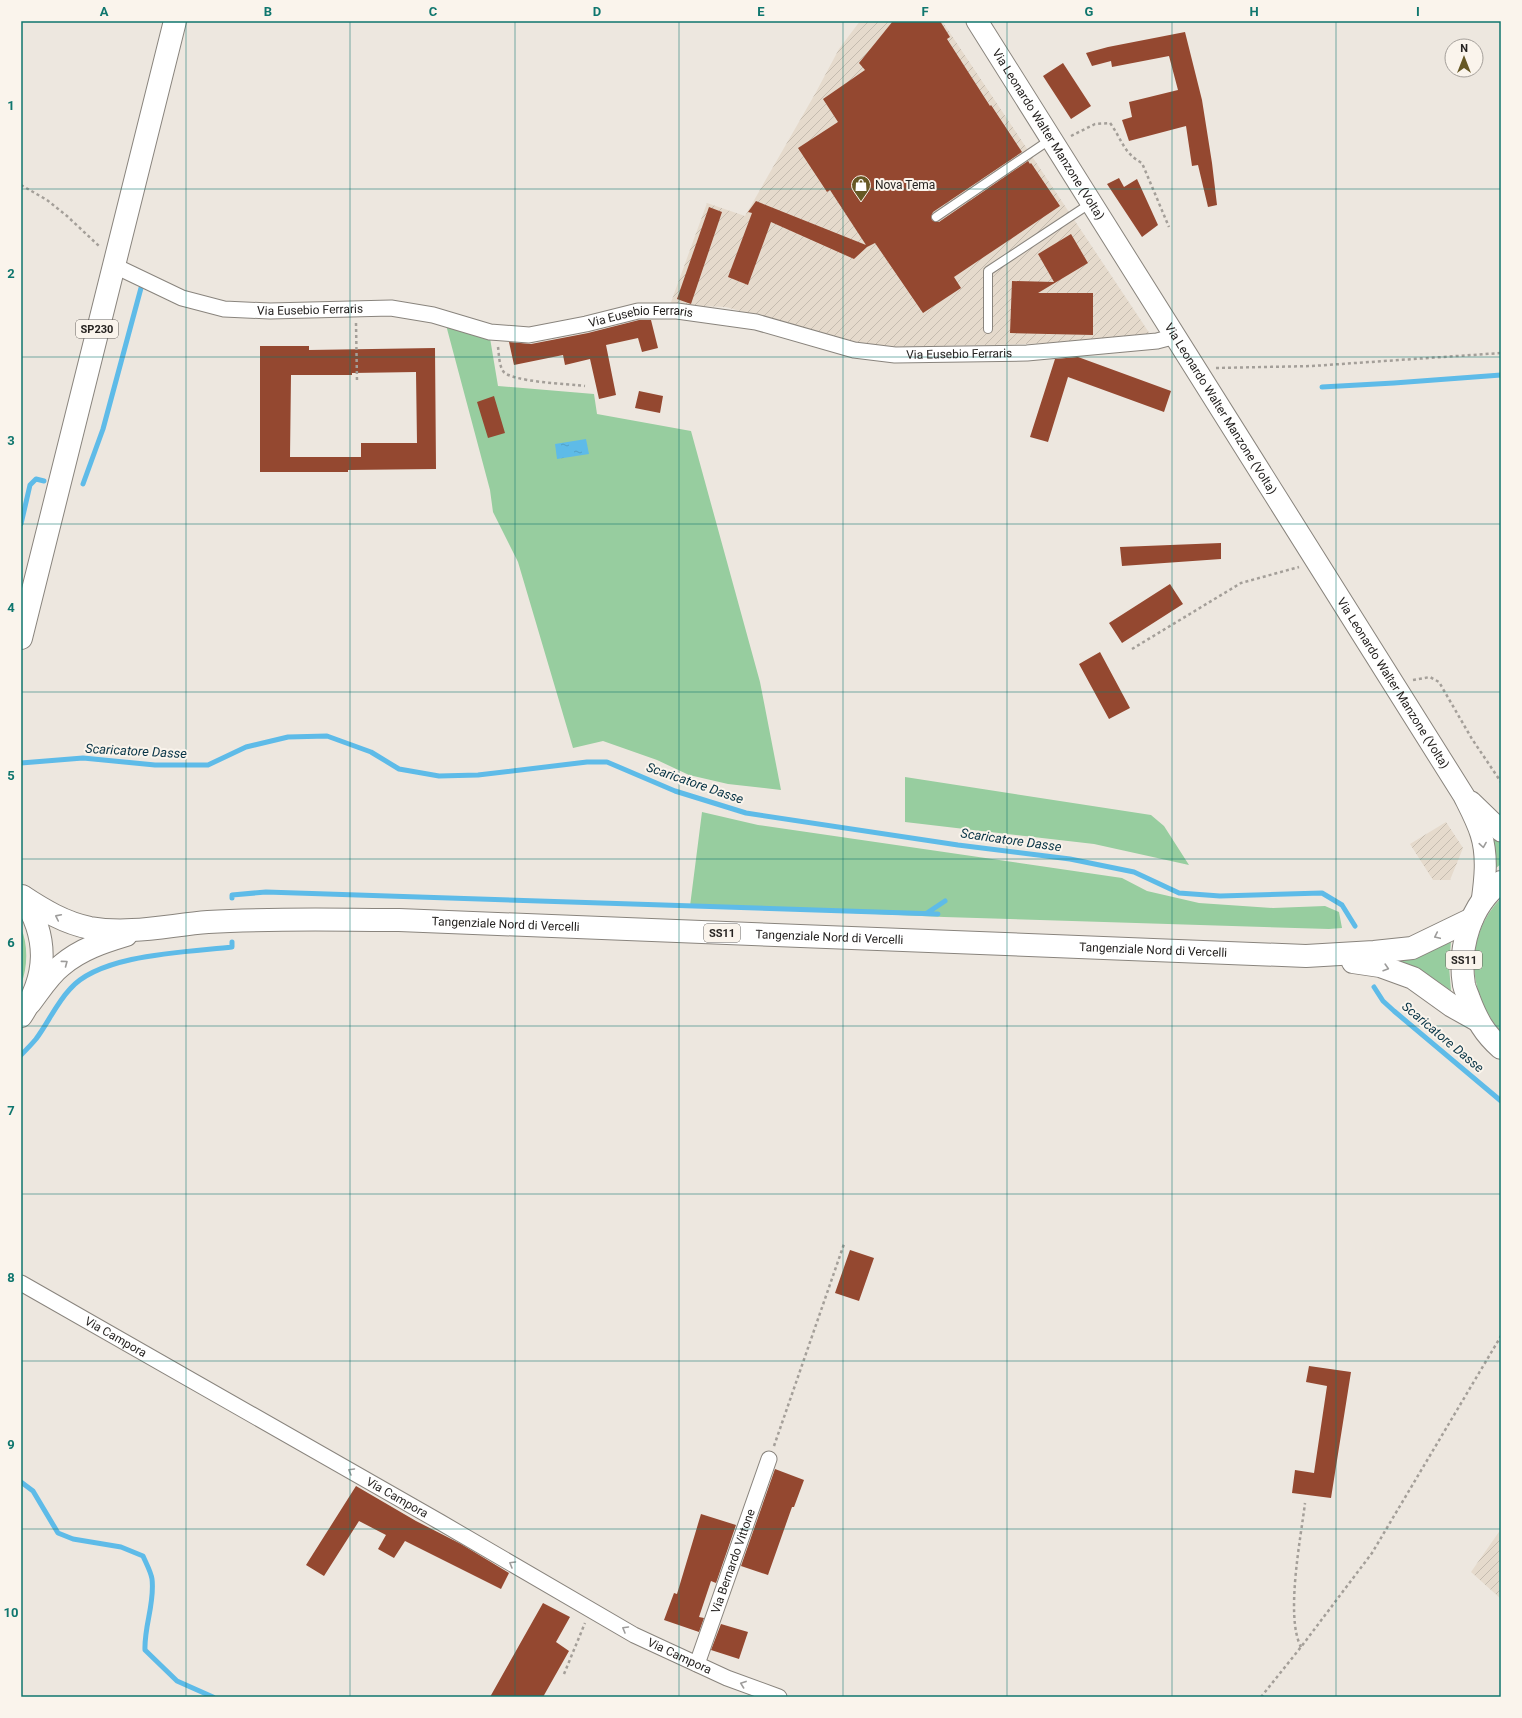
<svg xmlns="http://www.w3.org/2000/svg" width="1522" height="1718" font-family="Roboto,sans-serif">
	<defs>
		<pattern id="industrial-furrows" width="10" height="10" patternUnits="userSpaceOnUse"><rect width="10" height="10" fill="#e5dacc"/><path d="M-1 1l2-2M0 10L10 0M9 11l2-2" fill="none" stroke="#c4bbaf"/></pattern>
		<pattern id="water-ripples" width="26" height="14" patternUnits="userSpaceOnUse"><rect width="26" height="14" fill="#5ebbe8"/><path d="M2 4q2-2 4 0t4 0M15 11q2-2 4 0t4 0" fill="none" stroke="#52a0c7"/></pattern>
	</defs>
	<rect width="100%" height="100%" fill="#ede7df"/>
	<path fill="url(#industrial-furrows)" d="M860,21H942L1150,334L1109,341L993,345L883,347L847,341L726,307L670,305L707,203L745,216L815,94L839,49Z
		M1446,822L1463,848L1450,880H1433L1410,844Z
		M1501,1529V1599L1471,1572Z"/>
	<path fill="#97cd9f" d="M446,325L490,338L498,386L594,394L597,414L691,431L760,682L781,790L728,784L689,775L657,760L603,741L573,748L518,562L493,512L490,490Z
		M905,777L1151,815L1164,826L1189,865L1094,844L905,822Z
		M702,812L758,825L1122,878L1147,891L1199,903L1273,908L1325,906L1339,912L1342,928L1329,929L944,917L690,906Z
		M1491,830L1501,838V864L1496,868L1495,850Z
		M1501,898V1032C1497,1028 1494,1022 1490,1017C1466,979 1469,931 1501,898Z
		M21,928C28,944 28,967 21,984Z
		M1451,941L1449,966L1451,991L1430,976L1396,960C1416,956 1432,951 1451,941Z"/>
	<path fill="url(#water-ripples)" d="M586,439L589,454L557,459L555,444Z"/>
	<g fill="none" stroke-linecap="round" stroke-linejoin="round">
		<path stroke="#5ebbe8" stroke-width="5" d="M1322,387L1394,383L1501,375
			M83,484L103,429L141,288
			M21,524L30,485L36,479L44,481
			M21,763L83,758L155,765H208L246,747L288,737L327,736L371,752L399,769L439,776L478,775L587,762H607L675,791L746,813L958,845L1070,859L1134,872L1179,893L1220,896L1322,893L1342,905L1355,926
			M232,898V895L266,892L938,914
			M927,913L945,901
			M1374,987L1383,1001L1394,1011L1501,1101
			M21,1055C26,1050 31,1045 36,1039C48,1023 56,1004 70,989C100,954 187,952 232,947V942
			M21,1482L33,1491L58,1533L73,1539L121,1547L143,1556C146,1563 151,1572 152,1579C155,1603 144,1626 145,1650L177,1681L213,1697"/>
	</g>
	<path fill="#944830" fill-rule="evenodd" d="M893,21H940L950,37L947,39L990,106L991,105L1022,152L933,212L931,217L932,220L936,222H939L1028,161L1030,164L1031,163L1060,206L954,277L961,288L923,313L875,243L867,247L854,259L771,222L748,285L728,277L752,213L748,212L756,201L866,245L830,190L827,192L798,148L838,122L823,99L865,70L859,63Z
		M1185,32L1202,100L1212,163L1217,205L1208,207L1198,165L1192,166L1186,126L1129,141L1122,120L1132,117L1129,102L1178,90L1169,56L1112,67L1111,61L1092,66L1086,53L1108,47Z
		M1063,63L1091,106L1071,119L1043,76Z
		M1119,178L1124,187L1137,179L1158,225L1142,237L1107,184Z
		M709,207L722,212L691,304L677,299Z
		M1071,234L1088,263L1038,293H1093V335L1010,333L1012,281L1054,282L1038,254Z
		M639,320H651L658,348L642,352L638,338L606,345L616,395L599,399L590,359L565,365L563,355L514,365L509,342L531,344L588,333Z
		M260,346H309V350L435,348L436,469L348,470V472H260ZM416,372L417,443H361V457H290L291,375H352V373Z
		M1078,357L1171,391L1164,412L1068,377L1048,442L1030,437L1055,359Z
		M639,391L663,396L660,413L635,408Z
		M494,396L505,433L488,438L477,402Z
		M1221,543V559L1122,566L1120,547Z
		M1170,584L1183,604L1122,643L1109,623Z
		M1100,652L1130,708L1109,719L1079,664Z
		M850,1250L874,1258L859,1301L835,1293Z
		M1309,1366L1351,1372L1331,1498L1292,1493L1295,1470L1314,1473L1327,1386L1306,1382Z
		M775,1469L804,1480L794,1507H792L768,1575L741,1566Z
		M356,1486L416,1521L461,1544L509,1573L501,1589L405,1541L394,1558L378,1549L386,1535L359,1521L324,1576L306,1565Z
		M701,1514L736,1525L716,1583L711,1581L699,1617L704,1618L699,1632L664,1620L674,1593L677,1594Z
		M543,1603L570,1617L556,1642L569,1651L543,1697H490Z
		M721,1624L748,1632L739,1659L711,1650Z"/>
	<g fill="none" stroke-linecap="round" stroke-linejoin="round">
		<g stroke="#89847d" stroke-width="10">
			<path id="service" d="M936,217L1051,139
				M988,329V271L1091,203"/>
		</g>
		<g stroke="#89847d" stroke-width="17">
			<g id="minor">
				<path id="s1" d="M113,265L182,298L224,309L270,311L391,308L433,315L490,332L529,335L586,324L638,311H677L756,322L854,350L895,355L1027,353L1157,341L1176,336"/>
				<path id="s2" d="M21,1283L440,1522L634,1635L727,1678L779,1697"/>
				<path id="s3" d="M697,1664L769,1459"/>
			</g>
		</g>
		<g stroke="#89847d" stroke-width="23">
			<g id="secondary">
				<path id="s4" d="M977,21L1464,796C1470,808 1477,821 1481,834C1488,856 1485,880 1482,902"/>
				<path d="M1471,802L1501,831"/>
			</g>
		</g>
		<g stroke="#89847d" stroke-width="24">
			<g id="primary">
				<path d="M21,638L175,21"/>
				<path d="M1501,882C1470,905 1458,948 1464,985C1465,990 1468,995 1469,999C1477,1020 1484,1033 1501,1048"/>
				<path id="s5" d="M22,896C43,910 65,923 90,928C130,935 169,925 208,922C272,918 336,920 399,920L1306,956L1374,952L1412,948L1472,919"/>
				<path d="M1353,962L1380,966L1413,978L1452,1006L1477,1020"/>
				<path d="M30,1003C40,990 49,975 62,965C81,949 103,942 126,935"/>
				<path d="M21,1016C48,976 49,938 23,897"/>
			</g>
		</g>
		<path stroke="#a49f99" stroke-width="2.5" stroke-dasharray="3 3" stroke-linecap="butt" d="M1071,136L1095,124L1110,123C1122,139 1123,153 1142,163L1169,227
			M21,185L47,200L67,216L99,246
			M356,323L357,382
			M498,347C499,354 499,365 503,371C510,382 570,384 585,386
			M1216,368L1312,366L1501,353
			M1132,649L1241,583L1299,567
			M1413,680L1430,677L1439,682L1472,739L1501,782
			M774,1446L844,1244
			M1301,1647C1285,1617 1301,1537 1305,1503
			M564,1674L585,1623
			M1261,1697L1301,1647L1372,1553L1501,1336"/>
		<use href="#service" stroke="#fff" stroke-width="8"/>
		<use href="#minor" stroke="#fff" stroke-width="15"/>
		<use href="#secondary" stroke="#fff" stroke-width="21"/>
		<use href="#primary" stroke="#fff" stroke-width="22"/>
	</g>
	<defs><path id="oneway-chevron" d="M-2-3.5L2.5 0L-2 3.5" fill="none" stroke-width="1.6" stroke-linecap="round" stroke-linejoin="round"/></defs>
	<g stroke="#9d9c9b">
		<use href="#oneway-chevron" transform="translate(1483 845) rotate(81)"/>
		<use href="#oneway-chevron" transform="translate(58 917) rotate(-154)"/>
		<use href="#oneway-chevron" transform="translate(1437 936) rotate(155)"/>
		<use href="#oneway-chevron" transform="translate(65 963) rotate(-37)"/>
		<use href="#oneway-chevron" transform="translate(1386 968) rotate(17)"/>
		<use href="#oneway-chevron" transform="translate(351 1471) rotate(-150)"/>
		<use href="#oneway-chevron" transform="translate(512 1564) rotate(-150)"/>
		<use href="#oneway-chevron" transform="translate(625 1629) rotate(-150)"/>
		<use href="#oneway-chevron" transform="translate(743 1684) rotate(-160)"/>
	</g>
	<path fill="none" stroke="#0f766e" stroke-width="1" stroke-opacity="0.55" d="M186,21V1697M350,21V1697M515,21V1697M679,21V1697M843,21V1697M1007,21V1697M1172,21V1697M1336,21V1697M21,189H1501M21,357H1501M21,524H1501M21,692H1501M21,859H1501M21,1026H1501M21,1194H1501M21,1361H1501M21,1529H1501"/>
	<defs>
		<g id="shop-pin" transform="scale(1)"><path d="M0 17L-7.5 6A9.5 9.5 0 1 1 7.5 6Z" fill="#665825" stroke="#faf4ec"/><path d="M-5-2.5h2.3a2.7 3.5 0 0 1 5.4 0H5L5.5 6h-11ZM-1.5-2.5h3a1.5 2.3 0 0 0-3 0Z" fill="#fff"/></g>
	</defs>
	<g fill-rule="evenodd">
		<use href="#shop-pin" x="861" y="185"/>
	</g>
	<g text-anchor="middle" dominant-baseline="central" stroke-width="4" stroke-linejoin="round" paint-order="stroke">
		<g fill="#faf4ec" stroke="#66625e" stroke-width="1">
			<rect x="76" y="320" width="42" height="18" rx="3"/>
			<rect x="704" y="924" width="36" height="18" rx="3"/>
			<rect x="1446" y="951" width="36" height="18" rx="3"/>
		</g>
		<g font-size="11" font-weight="bold" fill="#262321">
			<text x="97" y="329">SP230</text>
			<text x="722" y="933">SS11</text>
			<text x="1464" y="960">SS11</text>
		</g>
		<g font-size="12" fill="#262321" stroke="#faf4ec">
			<text stroke="none"><textPath href="#s4" startOffset="134">Via Leonardo Walter Manzone (Volta)</textPath></text>
			<text stroke="none"><textPath href="#s1" startOffset="206">Via Eusebio Ferraris</textPath></text>
			<text stroke="none"><textPath href="#s1" startOffset="542">Via Eusebio Ferraris</textPath></text>
			<text stroke="none"><textPath href="#s1" startOffset="866">Via Eusebio Ferraris</textPath></text>
			<text stroke="none"><textPath href="#s4" startOffset="458">Via Leonardo Walter Manzone (Volta)</textPath></text>
			<text stroke="none"><textPath href="#s4" startOffset="782">Via Leonardo Walter Manzone (Volta)</textPath></text>
			<text stroke="none"><textPath href="#s5" startOffset="492">Tangenziale Nord di Vercelli</textPath></text>
			<text stroke="none"><textPath href="#s5" startOffset="816">Tangenziale Nord di Vercelli</textPath></text>
			<text stroke="none"><textPath href="#s5" startOffset="1140">Tangenziale Nord di Vercelli</textPath></text>
			<text stroke="none"><textPath href="#s2" startOffset="109">Via Campora</textPath></text>
			<text stroke="none"><textPath href="#s2" startOffset="433">Via Campora</textPath></text>
			<text stroke="none"><textPath href="#s3" startOffset="109">Via Bernardo Vittone</textPath></text>
			<text stroke="none"><textPath href="#s2" startOffset="757">Via Campora</textPath></text>
		</g>
		<g font-size="12" fill="#262321" stroke="#faf4ec" text-anchor="start">
			<text x="875" y="185">Nova Tema</text>
		</g>
		<g font-size="13" font-style="italic" fill="#073345" stroke="#faf4ec">
			<text transform="translate(136 751) rotate(3)">Scaricatore Dasse</text>
			<text transform="translate(695 783) rotate(19)">Scaricatore Dasse</text>
			<text transform="translate(1011 840) rotate(8)">Scaricatore Dasse</text>
			<text transform="translate(1443 1037) rotate(40)">Scaricatore Dasse</text>
		</g>
	</g>
	<rect width="1522" height="1718" fill="none" stroke="#faf4ec" stroke-width="44"/>
	<g transform="translate(1464 58)"><circle r="19" fill="#faf4ec" stroke="#a5a09b"/>
	<path d="M0-3L7 15L0 10L-7 15Z" fill="#665825"/>
	<text y="-6" font-size="11" font-weight="bold" text-anchor="middle" fill="#262321">N</text>
	</g>
	<rect x="22" y="22" width="1478" height="1674" fill="none" stroke="#0f766e" stroke-width="1.5"/>
	<g font-size="13" text-anchor="middle" font-weight="bold" fill="#0f766e">
		<text x="104" y="16">A</text>
		<text x="268" y="16">B</text>
		<text x="433" y="16">C</text>
		<text x="597" y="16">D</text>
		<text x="761" y="16">E</text>
		<text x="925" y="16">F</text>
		<text x="1089" y="16">G</text>
		<text x="1254" y="16">H</text>
		<text x="1418" y="16">I</text>
		<text x="11" y="110">1</text>
		<text x="11" y="278">2</text>
		<text x="11" y="445">3</text>
		<text x="11" y="612">4</text>
		<text x="11" y="780">5</text>
		<text x="11" y="947">6</text>
		<text x="11" y="1115">7</text>
		<text x="11" y="1282">8</text>
		<text x="11" y="1449">9</text>
		<text x="11" y="1617">10</text>
	</g>
</svg>
